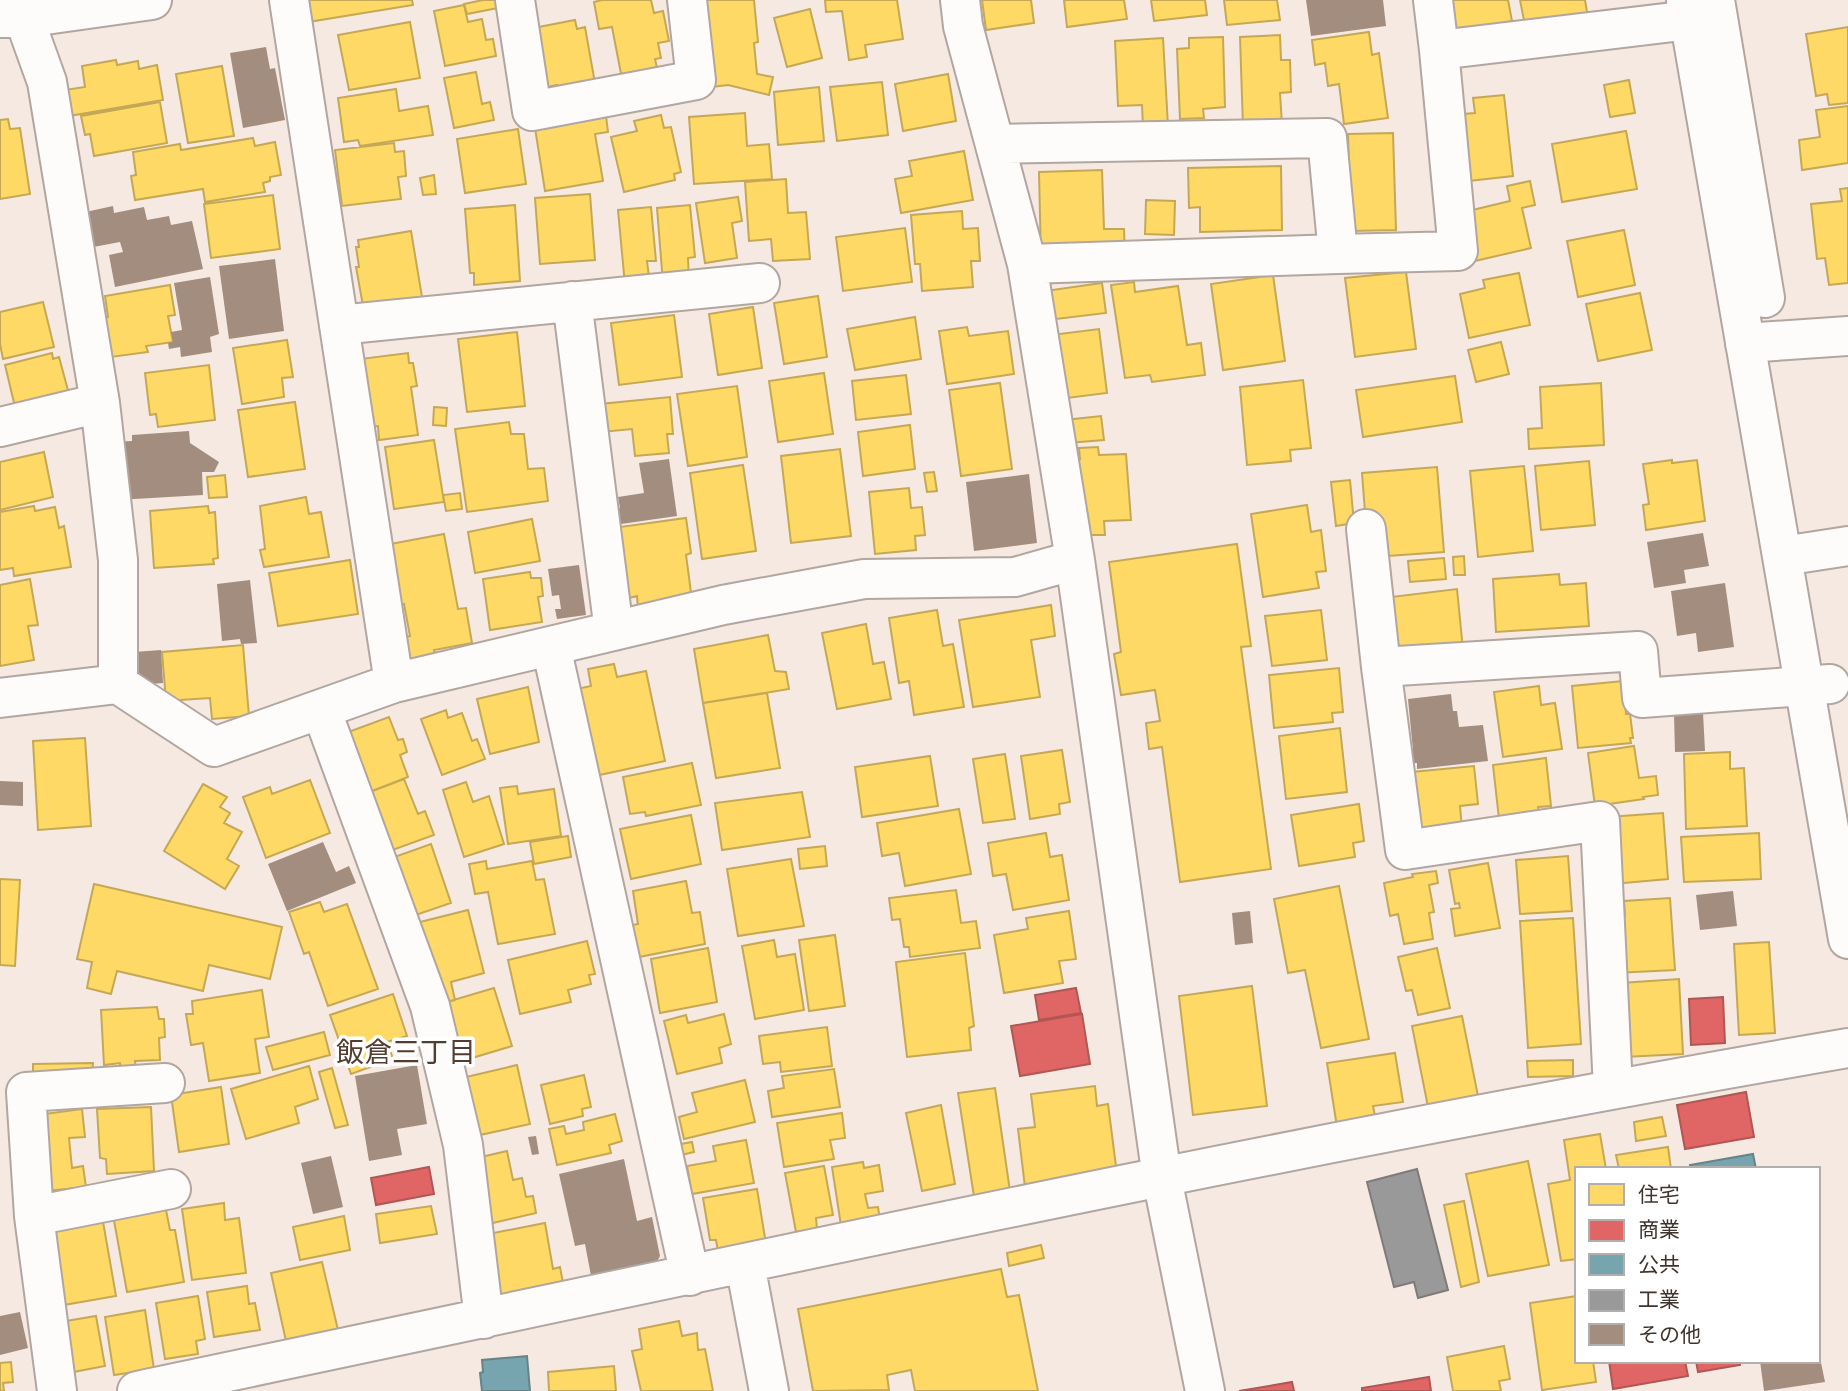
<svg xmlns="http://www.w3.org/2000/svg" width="1848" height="1391" font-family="Mulish,'Noto Sans JP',sans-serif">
	<rect width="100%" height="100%" fill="#f6e9e1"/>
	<path fill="#ffd966" stroke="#c5a855" stroke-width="2" d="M299,0H412L413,5L302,23Z
		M483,0H496L498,8L467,14L464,4Z
		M602,0H651L654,13L663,11L669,41L658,43L661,58L655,59L659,77L623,84L612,27L599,29L594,2Z
		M696,0H754L758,42L754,43L757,74L773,77L769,95L728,85L712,87Z
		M825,0H897L903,39L865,45L867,57L849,60L842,11L826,12Z
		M982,0H1031L1034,23L986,30Z
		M1064,0H1124L1127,19L1067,27Z
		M1151,0H1205L1207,15L1154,21Z
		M1224,0H1277L1280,20L1227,25Z
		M1449,0H1508L1512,21L1454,32Z
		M1520,0H1585L1589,24L1527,36Z
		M464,5L468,22L482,19L486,40L493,39L496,56L445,66L434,11Z
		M810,9L822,58L787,67L774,18Z
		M575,20L577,29L585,27L596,89L559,96L557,85L538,89L528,29Z
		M410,22L420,78L349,90L338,35Z
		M1848,27V103L1829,105L1827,94L1816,96L1806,34Z
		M1369,32L1372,55L1379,53L1388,118L1344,124L1339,84L1328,86L1325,63L1315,65L1312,40Z
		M1280,35L1281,60H1290L1291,92L1280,93L1282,125L1243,127L1240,37Z
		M1223,37L1225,107L1203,109L1204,118L1180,119L1177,49L1189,48V38Z
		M1163,38L1168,126L1143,128L1142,105L1118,106L1115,41Z
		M116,60L117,65L138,61L139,69L157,65L163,100L63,117L58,91L85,87L82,66Z
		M222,66L234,136L188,143L176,74Z
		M476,72L482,104L490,102L494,120L454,128L444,78Z
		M948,74L956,121L903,131L895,84Z
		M1629,80L1635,113L1610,117L1604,85Z
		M882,82L888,135L837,141L830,87Z
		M819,87L824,141L778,145L774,92Z
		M396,89L399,111L428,106L433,135L360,146L358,140L344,142L338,98Z
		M1504,95L1513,176L1460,182L1452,115L1475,113L1473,98Z
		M160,102L167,143L94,156L90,134L85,135L81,116Z
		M1848,106V163L1802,170L1799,140L1820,137L1816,110Z
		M745,113L747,146L769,144L772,179L694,184L689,117Z
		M661,115L664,128L671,127L681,172L674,174L675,180L624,192L611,137L637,131L634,121Z
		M606,116L608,132L595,134L603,181L545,191L535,128Z
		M8,119L10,129L20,128L30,194L0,199V120Z
		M518,129L526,184L465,193L457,139Z
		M1626,131L1637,189L1562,202L1552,144Z
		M1393,133L1396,230L1351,231L1348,134Z
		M253,138L255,146L275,142L281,175L270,177V181L263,183L265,192L205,202L203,189L135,200L131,176L136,175L133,152L180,144L181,150Z
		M394,143L395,152L404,151L406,176L398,177L401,199L342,206L335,150Z
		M964,151L973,200L901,213L895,179L912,176L909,161Z
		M1281,166L1282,230L1200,232V207L1189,208L1188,168Z
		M1102,170L1104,229H1124L1125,257L1041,259L1039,172Z
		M434,175L436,194L423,195L420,178Z
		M786,179L788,213L806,212L810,259L773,261L771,239L749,241L745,182Z
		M1530,181L1535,205L1522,208L1531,248L1475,261L1464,212L1510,201L1507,186Z
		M1848,188V283L1829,285L1825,258L1817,259L1811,204L1842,201L1840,189Z
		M590,194L595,260L540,264L535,198Z
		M273,195L280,249L211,258L204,204Z
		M738,197L742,221L732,223L737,258L705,263L696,203Z
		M1146,200L1175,201L1174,235L1145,234Z
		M515,205L520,281L474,285V273H470L465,209Z
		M690,205L695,257L688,258L689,281L663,283L657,208Z
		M651,207L656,261H647L650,285H625L618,210Z
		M962,211L963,229L978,228L980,261H971L973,287L922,291L920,264H915L911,215Z
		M905,228L912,282L843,291L836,237Z
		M1624,230L1635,285L1578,297L1567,241Z
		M411,231L423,303L365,317L356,267H359L356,247H359L358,240Z
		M1406,272L1416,349L1355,357L1345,278Z
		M1519,273L1530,325L1469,338L1460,294L1485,288L1483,280Z
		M1273,275L1285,361L1223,370L1211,284Z
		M1134,282L1135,292L1178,286L1187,345L1201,343L1205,375L1152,382L1150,375L1125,378L1111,285Z
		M1102,283L1106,313L1048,320L1045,291Z
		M170,285L175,315L168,316L173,342L146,346L148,352L111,357L104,318L108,317L105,296Z
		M1640,293L1652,350L1598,361L1586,304Z
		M818,296L827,357L784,364L774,303Z
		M43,302L54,347L3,359L0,344V312Z
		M753,307L762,368L718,375L709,314Z
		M674,315L682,377L619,385L611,323Z
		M915,317L921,359L855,370L847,329Z
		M967,327L969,336L1008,331L1014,374L947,384L939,331Z
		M1099,329L1107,393L1059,399L1051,335Z
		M517,332L525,406L467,412L458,339Z
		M287,340L293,377L282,378L284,397L242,404L233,348Z
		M1501,342L1509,374L1476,382L1468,350Z
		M52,353L53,359L59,357L69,394L15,407L5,365Z
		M408,353L409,363H413L417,386L411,387L418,435L379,440L378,426L369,427L360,359Z
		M209,365L215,420L158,427L156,414L150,415L145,373Z
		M824,373L833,434L778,442L769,381Z
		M906,375L911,414L856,420L852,381Z
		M1455,376L1462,422L1363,437L1356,390Z
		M1303,380L1311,448L1290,450L1291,461L1247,465L1240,387Z
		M1000,383L1012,469L961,476L949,390Z
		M1601,383L1604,445L1529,449L1528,429L1542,428L1540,387Z
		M737,386L747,457L688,466L677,394Z
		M670,397L673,434H667L669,453L635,456L632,429L602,432L600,404Z
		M295,402L305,469L248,477L238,410Z
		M434,407L447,408L446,426L433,425Z
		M1101,416L1104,440L1068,443L1065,420Z
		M509,422L511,434H524L528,469L544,468L548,501L467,512L455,429Z
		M910,425L915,469L863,476L858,432Z
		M434,440L444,502L394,509L385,447Z
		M1098,447L1099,455L1126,454L1131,520L1104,521L1105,535H1073L1067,460L1080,459L1079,448Z
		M840,449L851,536L791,543L781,456Z
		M44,452L53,497L0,510V462Z
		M1672,460V463L1697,460L1705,521L1646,530L1643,505L1649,504L1643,464Z
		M1589,461L1595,525L1541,530L1535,466Z
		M743,465L756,551L702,559L690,473Z
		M1524,466L1533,551L1478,557L1470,471Z
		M1437,467L1444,552L1373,557L1365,512L1362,473Z
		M934,472L937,491L927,492L924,473Z
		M225,475L227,497L209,498L207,477Z
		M1350,480L1354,523L1336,526L1331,482Z
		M909,488L911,508L922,507L925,535L915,536L916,550L875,554L869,492Z
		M460,493L462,509L446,511L443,495Z
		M306,497L309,514L321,512L329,557L264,567L260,550L265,549L260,506Z
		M1307,505L1311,532L1321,530L1326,571L1316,572L1319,588L1263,597L1251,514Z
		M34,506L35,511L55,507L59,528L64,526L71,567L14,576L13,568L0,570V512Z
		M208,506L209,513L215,512L218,558L213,559L214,564L154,568L150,511Z
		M686,518L691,553L686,555L692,600L638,608L637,596L629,598L620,527Z
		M532,519L540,561L475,573L468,532Z
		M444,534L458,609L466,608L472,643L434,650L435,656L402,662L398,639L410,636L404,604L396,606L385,545Z
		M1237,544L1251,646L1241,647L1271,869L1180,882L1162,747L1149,749L1146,723L1160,721L1155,690L1121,695L1114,654L1121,652L1109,562Z
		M1464,556L1465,575H1454L1453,557Z
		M1444,558L1446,579L1410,582L1408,561Z
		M350,560L358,614L278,626L269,573Z
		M530,572L531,578H541L543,596L538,597L542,622L490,630L483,579Z
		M1559,574L1560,585L1586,583L1589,626L1496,632L1493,579Z
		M30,579L38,625L28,626L34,660L0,666V585Z
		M1457,589L1463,650L1398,657L1391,597Z
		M1051,605L1055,636L1031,640L1040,697L973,707L959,620Z
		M937,610L943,646L953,644L964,707L914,715L909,681L899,683L889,618Z
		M1321,610L1327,660L1272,666L1265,616Z
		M866,624L873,664L884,662L891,699L837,709L822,633Z
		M768,635L775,671L786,672L789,689L703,703L694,649Z
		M243,645L249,716L212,719L210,698L166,701L162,652Z
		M614,664L617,677L646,671L665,761L590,777L572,690L591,686L588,669Z
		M1339,668L1343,712L1332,713L1333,722L1274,728L1269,675Z
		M1623,681L1626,714H1630L1633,738H1630L1631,743L1578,748L1572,686Z
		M1539,686L1541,705L1555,703L1562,749L1503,757L1494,692Z
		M528,687L539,742L490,754L477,699Z
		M767,693L780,768L716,778L703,703Z
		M446,710L448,718L462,713L472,741L477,739L485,759L442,775L421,719Z
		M389,717L398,740L403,739L407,752L400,755L408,777L362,795L332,738Z
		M1340,728L1347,792L1286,799L1279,736Z
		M85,738L91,826L38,830L33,741Z
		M1634,746L1639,778L1656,776L1658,795L1643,797L1644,799L1595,806L1588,753Z
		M1062,750L1070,802L1059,804L1060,814L1030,819L1021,756Z
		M1730,752V769L1744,768L1747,826L1686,829L1684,754Z
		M1005,754L1015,819L983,823L973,759Z
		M930,756L938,806L862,817L855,767Z
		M1546,758L1551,806L1538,807L1539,814L1499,819L1493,765Z
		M692,763L701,805L646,816L645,812L630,814L623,777Z
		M1474,766L1478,804L1460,806L1462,829L1418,835L1412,772Z
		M404,779L418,814L425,811L434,835L376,856L362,795Z
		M310,780L330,833L266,858L243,797L270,787L272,794Z
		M466,782L473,802L489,796L504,844L464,857L443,790Z
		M203,784L227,797L220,807L230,813L224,823L242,832L227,859L239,866L225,889L164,851Z
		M517,786L518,794L554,789L561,836L508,844L500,788Z
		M802,792L810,837L722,850L715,803Z
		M1359,804L1364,841L1353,843L1355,857L1299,866L1291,815Z
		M959,809L971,874L905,886L899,853L882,856L877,823Z
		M1663,813L1668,879L1613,884L1608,817Z
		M691,815L701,864L631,879L620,829Z
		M1046,833L1050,857L1062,855L1069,900L1013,910L1006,874L993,876L988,843Z
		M1759,833L1761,879L1684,882L1681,837Z
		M568,836L571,857L534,864L530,842Z
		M431,844L451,903L404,919L383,861Z
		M825,846L827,866L800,869L798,849Z
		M1568,856L1572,911L1520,914L1516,860Z
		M791,859L804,926L738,936L727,869Z
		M486,861L487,869L532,861L536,880L544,879L555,934L498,944L488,892L475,894L469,864Z
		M1488,863L1500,928L1455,936L1451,909L1460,908L1459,903L1455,904L1449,870Z
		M1436,871L1438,883L1429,885L1434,912L1429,913L1433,939L1404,944L1398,914L1390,916L1384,883L1413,877L1412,874Z
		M0,879L20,880L15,966L0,965Z
		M686,881L692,913L700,912L705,944L634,958L628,926L638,924L633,891Z
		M94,884L282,927L270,979L209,965L203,991L117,971L111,994L87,988L92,962L77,959Z
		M1339,886L1369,1039L1321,1048L1305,970L1288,973L1274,899Z
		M956,890L961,923L976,921L980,948L910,957L909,947H904L900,919L892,920L889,898Z
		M1670,898L1675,970L1615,973L1612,917L1625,916L1624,901Z
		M320,902L324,912L347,904L378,989L328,1006L309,952L304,954L289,912Z
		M468,910L484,973L451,982L455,1000L433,1006L412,924Z
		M1069,911L1076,959L1059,961L1063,983L1004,993L994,935L1028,929L1026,918Z
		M1573,918L1581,1044L1528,1048L1520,921Z
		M835,935L845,1006L809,1011L799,940Z
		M774,940L777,957L795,954L804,1010L755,1019L742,946Z
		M587,941L595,974L589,975L591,984L568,990L571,1002L520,1014L508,960Z
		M1769,942L1775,1033L1739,1035L1734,944Z
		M708,948L717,1002L660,1013L651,959Z
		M1437,948L1450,1008L1418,1015L1412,990L1406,991L1398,957Z
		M965,953L974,1026L969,1028L971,1050L907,1057L896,962Z
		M1679,979L1683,1054L1624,1057L1621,983Z
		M1252,986L1267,1106L1193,1115L1179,996Z
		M494,988L512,1046L462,1061L433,1006Z
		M262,990L269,1037L255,1039L260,1073L209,1081L203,1043L191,1045L186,1014H193L192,1001Z
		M393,994L407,1036L387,1042L393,1059L351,1074L330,1015Z
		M157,1007L159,1019H164L165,1037L159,1038L160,1060L135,1061L136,1070L121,1071L120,1063L104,1065L101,1010Z
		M724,1014L731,1044L719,1048L722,1063L677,1074L664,1021L686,1015L688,1023Z
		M1462,1016L1478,1096L1428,1107L1412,1026Z
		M827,1027L832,1066L781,1072L780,1062L763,1064L759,1036Z
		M324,1032L330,1055L273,1070L266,1047Z
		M1395,1053L1403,1102L1373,1106L1376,1121L1337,1127L1327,1063Z
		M1573,1060V1076L1528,1077L1527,1061Z
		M93,1063L92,1079L33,1080V1064Z
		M517,1065L530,1124L480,1135L462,1078Z
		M309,1066L318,1099L295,1107L299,1123L246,1139L231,1089Z
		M332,1068L348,1125L335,1128L319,1072Z
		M834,1069L840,1107L772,1117L768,1091L784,1088L782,1076Z
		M584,1075L591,1107L582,1109L583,1116L550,1124L541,1085Z
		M745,1080L755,1122L684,1139L679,1117L697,1112L692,1093Z
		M1095,1086L1097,1106L1108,1104L1117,1174L1025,1187L1018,1129L1035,1127L1031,1094Z
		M221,1087L229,1144L179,1152L171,1095Z
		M995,1088L1011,1198L975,1203L958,1093Z
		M941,1105L955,1184L922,1191L906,1113Z
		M151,1107L154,1171L107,1174L106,1159L100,1158L97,1109Z
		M82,1109L85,1137L69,1138L72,1168L83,1166L86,1187L46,1191L37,1115Z
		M842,1113L845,1138L830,1140L834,1159L784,1167L777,1123Z
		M615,1114L622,1141L609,1145L611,1153L557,1165L549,1129L564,1126L566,1134L584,1130L583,1122Z
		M1662,1117L1666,1136L1636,1141L1634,1122Z
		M1600,1134L1606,1169H1577V1259L1561,1261L1548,1184L1570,1180L1564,1140Z
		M746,1140L754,1183L692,1194L687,1166L716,1161L713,1146Z
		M692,1142L694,1152L673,1157L670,1146Z
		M1668,1147L1671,1169H1619L1616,1155Z
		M507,1151L513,1180L522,1178L526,1197L533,1196L536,1213L480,1226L468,1160Z
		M1528,1161L1549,1265L1488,1276L1466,1174Z
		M863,1162L864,1168L879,1165L883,1191L865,1194L868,1208L878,1207L881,1226L842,1232L832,1167Z
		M824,1166L833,1215L816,1218L817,1229L796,1232L785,1173Z
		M757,1189L766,1244L718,1251L716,1240H710L703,1198Z
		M1464,1201L1479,1282L1461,1287L1444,1205Z
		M224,1203L225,1220L239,1218L246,1273L192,1280L182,1209Z
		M165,1205L170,1230H175L184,1282L127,1292L113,1215Z
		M431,1206L437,1234L380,1243L376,1214Z
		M102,1216L116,1296L58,1306L44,1226Z
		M344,1216L350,1250L300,1260L293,1227Z
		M545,1223L553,1269L560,1267L564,1288L495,1301L483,1235Z
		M1041,1245L1044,1258L1009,1266L1007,1253Z
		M322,1262L338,1330L286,1341L271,1273Z
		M1001,1269L1007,1297L1019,1295L1038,1391H915L911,1370L887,1375L889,1390L813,1391L798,1309Z
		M247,1286L249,1304L255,1303L260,1330L214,1337L207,1292Z
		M198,1296L205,1339L196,1341L198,1354L165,1359L156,1303Z
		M1577,1296V1361H1593L1596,1382L1542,1390L1530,1303Z
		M145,1310L154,1369L114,1375L105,1317Z
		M96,1316L105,1366L63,1374L54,1323Z
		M679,1321L682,1336L697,1333L698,1350L705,1349L713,1391H641L632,1351L642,1349L639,1329Z
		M1504,1346L1510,1379L1499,1381L1501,1391H1453L1447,1357Z
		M11,1362L13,1382L3,1383L4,1391H0V1363Z
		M614,1366L616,1391H549L548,1372Z"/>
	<path fill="#e06666" stroke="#b05755" stroke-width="2" d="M1076,988L1081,1013L1039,1020L1035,995Z
		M1723,997L1725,1043L1691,1045L1689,999Z
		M1082,1014L1090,1064L1020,1076L1011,1026Z
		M1746,1092L1754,1137L1685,1149L1677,1105Z
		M429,1167L434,1194L376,1205L371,1178Z
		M1609,1361H1685L1688,1376L1613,1389Z
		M1696,1361H1740V1365L1698,1372Z
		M1429,1377L1431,1391H1362V1388Z
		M1292,1382L1294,1391H1239Z"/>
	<path fill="#76a5af" stroke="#668388" stroke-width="2" d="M1753,1154L1756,1169H1691L1690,1165Z
		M527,1356L530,1391H482L480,1373L483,1372L482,1360Z"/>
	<path fill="#999" stroke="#7e7b79" stroke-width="2" d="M1417,1169L1448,1290L1418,1298L1414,1282L1394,1287L1367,1182Z"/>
	<path fill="#a28d7e" d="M1306,0H1383L1386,26L1311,36Z
		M266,47L270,69L275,68L285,120L243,128L230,53Z
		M113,206L114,213L144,207L147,220L169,216L171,225L192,221L203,269L115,287L109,255L123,252L120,242L88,248L81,213Z
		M275,259L284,331L229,339L219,266Z
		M210,277L219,334L210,337L212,352L181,357L180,347L169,349L168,343L173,342L171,332L182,330L174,283Z
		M189,431L190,443L219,462L214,472H202L203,495L117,500L113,442L132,441V435Z
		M669,459L677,516L614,525L612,509L620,508L618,497L644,493L639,463Z
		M1029,474L1037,543L974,551L966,482Z
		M1703,533L1709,566L1684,570L1686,583L1654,588L1647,542Z
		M579,565L586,615L557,619L555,609H561L559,595L552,596L548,569Z
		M250,580L257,643L241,644L240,639L222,641L217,584Z
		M1725,583L1734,647L1698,652L1696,633L1677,636L1671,591Z
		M161,650L163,683L137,685L134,652Z
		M1451,694L1453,711H1457L1459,727L1483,725L1488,761L1417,769V763H1412L1411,751L1413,750L1408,699Z
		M1703,713L1705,751L1675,752L1674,714Z
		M0,781L23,782V806L0,805Z
		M323,842L336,872L349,866L356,883L287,911L268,864Z
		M1733,891L1737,926L1700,930L1696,895Z
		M1250,911L1253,943L1235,945L1232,913Z
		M417,1065L427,1124L397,1129L402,1155L369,1161L355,1076Z
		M536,1136L539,1154L532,1155L528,1137Z
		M331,1156L343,1207L313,1214L301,1163Z
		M624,1159L637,1221L652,1217L660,1256L654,1267L592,1281L585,1244L575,1246L559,1174Z
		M20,1312L28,1348L0,1355V1316Z
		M1818,1348L1825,1382L1764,1391L1760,1361H1818Z"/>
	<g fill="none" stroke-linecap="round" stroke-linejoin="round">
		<g stroke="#b1a6a0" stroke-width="42">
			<path id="street" d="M289,0L394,683
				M515,0L532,111L696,80L687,0
				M960,0L963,26L1027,264L1075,560L1162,1178L1205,1391
				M1433,0L1439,50
				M0,18H24L152,0
				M24,18L47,82L100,403L118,560V684
				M995,144L1327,138L1338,254L1027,264
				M1338,254L1458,251L1439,50L1690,20
				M572,301L614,631
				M339,325L760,283
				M1745,343L1848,336
				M0,427L100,403
				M1366,529L1381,667L1638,651L1642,698L1830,684
				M1783,556L1848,546
				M551,646L690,1276
				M1381,667L1405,850L1600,821L1613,1089
				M0,698L118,684L214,747L394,683L723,605L864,579L1015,577L1075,560
				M321,709L430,1006L463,1145L484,1319
				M34,1216L171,1189
				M745,1264L769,1391
				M57,1391L34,1216L26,1092L165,1083
				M137,1391C706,1272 1275,1146 1848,1048"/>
		</g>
		<g stroke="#b1a6a0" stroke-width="42">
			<path id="secondary" d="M1686,0L1848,939
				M1715,0L1765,298"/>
		</g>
		<use href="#street" stroke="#fefcfa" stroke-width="38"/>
		<use href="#secondary" stroke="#fefcfa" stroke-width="38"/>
	</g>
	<g text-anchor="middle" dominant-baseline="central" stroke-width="7" stroke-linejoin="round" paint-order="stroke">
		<g font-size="28" fill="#543d30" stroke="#fff">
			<text x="406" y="1051">飯倉三丁目</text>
		</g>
	</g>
	<rect x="1575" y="1167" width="245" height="196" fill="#ffffff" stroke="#b2aeab" stroke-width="2"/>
	<rect x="1589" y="1184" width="35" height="21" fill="#ffd966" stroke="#b2aeab" stroke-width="2"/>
	<text x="1638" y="1202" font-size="21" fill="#3f342d">住宅</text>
	<rect x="1589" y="1220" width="35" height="21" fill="#e06666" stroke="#b2aeab" stroke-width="2"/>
	<text x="1638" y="1237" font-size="21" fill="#3f342d">商業</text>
	<rect x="1589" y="1254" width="35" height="21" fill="#76a5af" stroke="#b2aeab" stroke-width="2"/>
	<text x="1638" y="1272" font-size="21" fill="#3f342d">公共</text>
	<rect x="1589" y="1290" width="35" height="21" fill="#999999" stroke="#b2aeab" stroke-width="2"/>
	<text x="1638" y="1307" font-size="21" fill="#3f342d">工業</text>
	<rect x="1589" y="1324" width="35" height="21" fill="#a28d7e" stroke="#b2aeab" stroke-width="2"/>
	<text x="1638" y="1342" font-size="21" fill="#3f342d">その他</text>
</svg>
